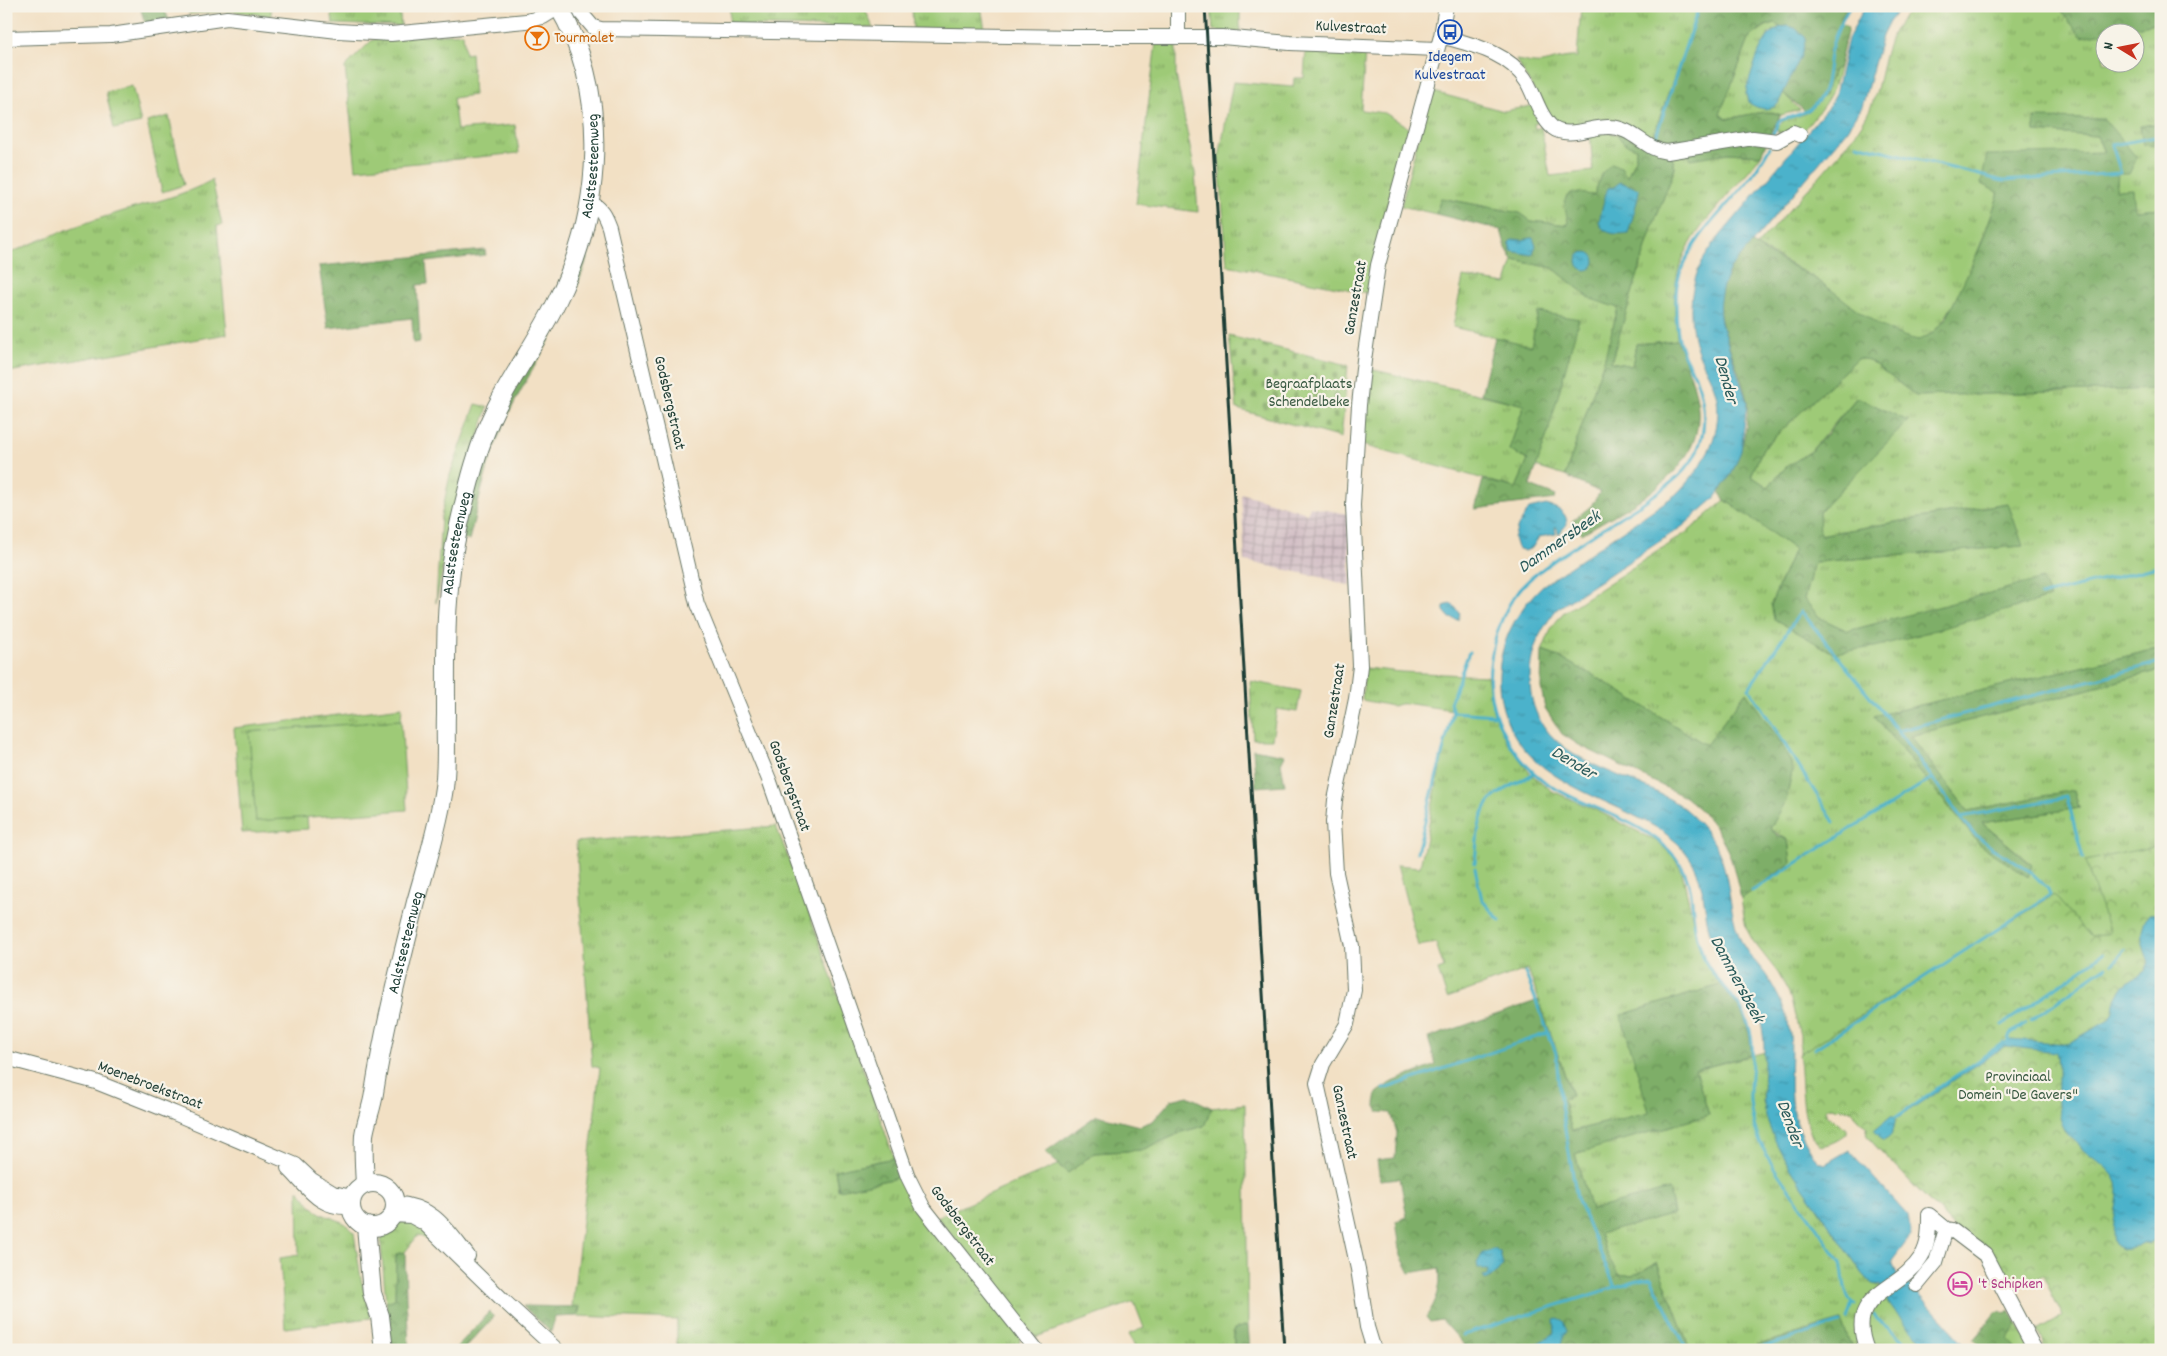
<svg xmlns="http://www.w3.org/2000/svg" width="2167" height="1356" font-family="Dekko,sans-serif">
	<defs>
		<pattern id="industrial-grid" width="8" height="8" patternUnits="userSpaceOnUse" patternTransform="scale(1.25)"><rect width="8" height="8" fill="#d2bec5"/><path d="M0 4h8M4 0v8" fill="none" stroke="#aa9ca1"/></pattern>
		<pattern id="grass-tufts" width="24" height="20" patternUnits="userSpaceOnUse" patternTransform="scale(1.25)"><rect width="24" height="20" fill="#9eca77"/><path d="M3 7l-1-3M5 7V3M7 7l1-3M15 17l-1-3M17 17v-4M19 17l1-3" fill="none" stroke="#80a562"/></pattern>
		<pattern id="forest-crowns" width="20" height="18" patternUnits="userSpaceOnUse" patternTransform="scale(1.25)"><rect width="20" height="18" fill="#7eae68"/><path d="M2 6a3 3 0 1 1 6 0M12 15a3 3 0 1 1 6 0" fill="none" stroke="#678f56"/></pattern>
		<pattern id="cemetery-stones" width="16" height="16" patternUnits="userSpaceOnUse" patternTransform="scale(1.25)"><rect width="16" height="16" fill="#9eca77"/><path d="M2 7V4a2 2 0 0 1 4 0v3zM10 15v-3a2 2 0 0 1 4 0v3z" fill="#80a562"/></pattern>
		<pattern id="park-crowns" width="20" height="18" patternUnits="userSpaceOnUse" patternTransform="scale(1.25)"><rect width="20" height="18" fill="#9eca77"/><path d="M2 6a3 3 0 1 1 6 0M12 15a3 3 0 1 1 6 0" fill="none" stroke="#80a562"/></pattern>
		<pattern id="water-ripples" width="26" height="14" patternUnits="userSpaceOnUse" patternTransform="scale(1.25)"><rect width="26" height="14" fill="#4cb2cb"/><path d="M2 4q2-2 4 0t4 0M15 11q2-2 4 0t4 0" fill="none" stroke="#3f92a6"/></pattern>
	</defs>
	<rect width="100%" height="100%" fill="#f7f3e8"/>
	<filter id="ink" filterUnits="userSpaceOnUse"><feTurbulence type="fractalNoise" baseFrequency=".02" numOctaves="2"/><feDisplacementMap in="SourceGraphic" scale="10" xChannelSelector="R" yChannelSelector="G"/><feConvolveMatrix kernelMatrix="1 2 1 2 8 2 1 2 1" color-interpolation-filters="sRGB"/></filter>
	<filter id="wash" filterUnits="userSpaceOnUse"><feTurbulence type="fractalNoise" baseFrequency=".0096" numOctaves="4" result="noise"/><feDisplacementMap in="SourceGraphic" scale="20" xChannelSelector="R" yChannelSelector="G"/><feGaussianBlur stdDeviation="1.12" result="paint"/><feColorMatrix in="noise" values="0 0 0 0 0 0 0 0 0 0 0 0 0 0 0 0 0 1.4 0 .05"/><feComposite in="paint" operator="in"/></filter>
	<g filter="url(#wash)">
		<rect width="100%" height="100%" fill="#f2e0c4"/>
		<path fill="url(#industrial-grid)" d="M1241,493L1307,513L1310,507L1348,514L1351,586L1320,577L1245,561Z"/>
		<path fill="url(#grass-tufts)" stroke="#5e8456" fill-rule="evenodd" d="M188,6H271V16L232,11L189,14Z
			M331,6H399L401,26L333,24Z
			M730,6H864L873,28L729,25Z
			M912,6H981L985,30L913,29Z
			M1211,6H1240V33L1213,30Z
			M1581,6H1700L1652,139L1566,127L1554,124L1516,60C1524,61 1533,64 1541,63C1554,61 1564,56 1577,57Z
			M1917,6H2060L2063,14L2082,36L2161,22V123L2141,126L2158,146L2161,165V208L2135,210L2116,191L2118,174L2104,119L2035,132L2097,136L2104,153L1999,193C1988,224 1953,332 1920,340C1896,345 1836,293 1816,279C1797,267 1776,257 1756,246C1777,224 1797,201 1818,178C1835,158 1855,138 1867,115C1887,78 1878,31 1917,6ZM2104,32H2134V62H2104Z
			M1775,23L1780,27L1769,33L1765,42L1747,87L1746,94L1748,102L1775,107L1783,93L1800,110L1781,115L1773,112H1763L1725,119L1720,114L1750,37L1766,26Z
			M463,33L465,54L471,53L474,95L453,98L457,130L515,125L519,153L356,169L345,67L371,41L378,38Z
			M1156,42H1176V75L1195,173L1198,212L1136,204Z
			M1306,48L1365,51L1361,110L1385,113L1409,128L1386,210L1367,293L1227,265L1219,158L1233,82L1293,87L1294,78H1304Z
			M1839,67C1832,101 1822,106 1803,132L1778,133L1777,128C1788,113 1796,120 1807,112C1823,102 1829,86 1834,70Z
			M132,86L141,123L114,129L106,92Z
			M1430,91L1504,111L1536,105L1542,121L1534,123L1535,129L1541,127L1550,176L1593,171L1590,131L1619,130L1624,143L1636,148V156L1627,178L1621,167L1602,173L1594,195C1555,194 1567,192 1568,225L1531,221L1520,213L1441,198L1436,214L1401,206Z
			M169,116L184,185L162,192L147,122Z
			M1687,150L1690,158L1728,153L1761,155C1734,193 1682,235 1676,282C1673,301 1676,321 1677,340L1636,344L1632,366L1611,362L1652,228L1675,168L1671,154Z
			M212,180L222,225L217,226L227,334L8,372L6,255C41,239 77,225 114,214C145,204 184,196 212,180Z
			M1513,260L1553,268L1591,298L1618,308L1605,357L1565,476L1536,467L1549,429L1531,346L1453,327L1463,277L1506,284Z
			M1858,358L1869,360L1916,396L2161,389V648L1874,716L1981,846L2032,864L1982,823L2079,808L2074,790L1968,811L1910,736L2161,670V858L2119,922L2108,1238L2046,1350L2037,1331L2063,1316L2043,1276L2016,1289L2009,1276L2004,1278L1870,1140L1866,1130L1894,1108L1800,1060V1035L1789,993L1778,973L1753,941L1746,928L1741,899L1791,863L1788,840L1770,829C1782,808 1793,788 1791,763L1746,692L1706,745L1595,676L1556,656L1542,651L1552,627L1563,613L1690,530L1725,500L1794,549L1771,604L1833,653L2050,598L2042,580L1848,631L1820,618L1804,599L1814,562L2022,546L2007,503L1819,535V512L1907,421L1857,397L1810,452L1786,467L1768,487L1751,476L1763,448Z
			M1370,369L1524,405L1509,450L1528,460L1516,488L1362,445L1364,409Z
			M476,404L488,407L451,525L436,603L441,517L450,475Z
			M1365,668L1401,672L1487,676L1493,711L1506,741L1530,773L1552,791L1598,811L1656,841L1673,856L1682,872L1700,951L1720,985L1621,1015L1650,1112L1572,1131L1563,1100L1572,1095L1528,969L1447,998L1438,970L1444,968L1436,943L1418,946L1397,865L1420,867L1452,710L1404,703L1392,706L1362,700Z
			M1250,681L1301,691L1297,712L1277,709L1272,739H1253Z
			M402,707L401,720L249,732L256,821L307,817L308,829L242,833L234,728Z
			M776,826L805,901L894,1158L835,1170L838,1190L902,1177L1020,1336L1019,1350H677V1320L578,1316L580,1307H572L600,1068L592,1066L576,842Z
			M1765,1052L1763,1102L1787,1163L1863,1274L1872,1283L1881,1288L1869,1302L1864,1350H1855L1851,1346L1841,1321L1741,1350H1690L1657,1262L1633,1276L1619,1274L1607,1256L1600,1234L1674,1214L1669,1189L1591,1211L1575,1153L1709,1115L1695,1070Z
			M1245,1104L1248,1325L1234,1329V1350H1136L1129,1334L1144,1328L1134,1302L1036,1337L937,1217L1058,1165L1068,1173L1094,1153L1142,1150L1185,1131L1204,1126L1212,1108Z
			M298,1189C304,1196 310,1205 317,1211C330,1220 345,1218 354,1233L361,1279L371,1318L285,1328L280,1258L299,1255Z
			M413,1221L440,1247L438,1250L426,1239L418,1235L405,1252L396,1254L395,1299L386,1302L381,1244C383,1223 395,1222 413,1221Z
			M1885,1298L1895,1312L1932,1350H1869L1863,1330L1877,1299Z
			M2017,1323L2032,1350H2017L2009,1340Z"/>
		<path fill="url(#forest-crowns)" stroke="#4e764e" d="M140,6H163L169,20L145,24Z
			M1700,6H1847L1840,22L1848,28L1839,67L1834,70L1825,95L1807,113L1783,93L1804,46L1787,26L1780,27L1775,23L1765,26L1750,37L1720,114L1726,119C1744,117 1763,108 1781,115L1773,128L1761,155L1728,153L1690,159L1684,142L1669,146L1675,168L1652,228L1611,362L1632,366L1636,344L1677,340C1685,362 1697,386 1698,410C1702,475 1629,505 1582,534L1572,521L1591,506L1600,492L1565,476L1605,357L1618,308L1591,299L1553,268L1513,260L1506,248L1501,230L1436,214L1441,198L1520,213L1531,221L1568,225C1568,214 1557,192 1577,193C1583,193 1588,195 1594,195L1602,173L1611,164L1621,167L1627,177L1636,156V148L1624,143L1618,136L1619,130L1639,133L1652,139Z
			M2060,6H2161V22L2082,37L2063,14Z
			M2034,118L2104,119L2137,158L2129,174H2118L2116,190L2133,189L2135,210L2161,208V389L1916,396L1869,360L1858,358L1763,448L1751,476L1768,487L1786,467L1810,452L1827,434L1857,397L1908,421L1819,512L1820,535L2008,503L2023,546L1814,562L1804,599L1820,618L1848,631L2042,579L2050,598L1875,647L1833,653L1774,619L1771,604L1794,549L1725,500L1719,492C1736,467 1750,434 1747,402C1745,386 1732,356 1727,340C1721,323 1715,305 1721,287C1727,270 1740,256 1751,243C1771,257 1794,266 1814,278C1849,300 1877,333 1919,340L1933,333L1947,317L1980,247L1999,193L1981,184L1987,155L2104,152L2097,136L2035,132Z
			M2161,123V165L2158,146L2143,145L2140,126Z
			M590,237L592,240C577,308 532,362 504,424C487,461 479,501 469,540L458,537L492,426Z
			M485,250L486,255L426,262L428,284L417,285L420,342L413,343L412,318L328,328L319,266Z
			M1538,312L1579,319L1549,429L1530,486L1556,496L1555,499L1475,509L1483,480L1516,488L1528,460L1509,450L1524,405L1481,394L1495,337L1531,346Z
			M2161,648V670L1910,736L1968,811L2074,790L2079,808L1982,823L2032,865L2028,877L1981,846L1874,716Z
			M1542,651L1556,656L1595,676L1706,745L1746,692L1781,743L1791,763L1792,772L1786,801L1770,829L1777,835L1788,840L1791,863L1741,899C1731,852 1724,828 1685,797L1579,745L1562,734L1545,708L1541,688Z
			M1253,749L1285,755L1281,763L1285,785L1256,787Z
			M1720,985C1742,1009 1750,1022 1751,1055L1695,1070L1709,1115L1575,1154L1591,1210L1669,1189L1674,1214L1600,1234L1607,1256L1619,1274L1633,1276L1657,1262L1690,1350H1469L1442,1320L1430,1322L1426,1317C1437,1301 1442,1287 1439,1268L1410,1273L1401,1256L1396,1221L1407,1217L1400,1178L1380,1180L1377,1160L1395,1158L1397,1133L1391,1113L1379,1112L1375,1104L1377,1093L1390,1083L1436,1065L1428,1038L1539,1000L1572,1096L1563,1100L1572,1131L1649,1112L1621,1015Z
			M1188,1096L1212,1108L1204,1126L1185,1131L1142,1150L1094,1153L1068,1173L1045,1152L1097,1115L1139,1126L1153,1121L1171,1100Z
			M894,1158L902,1177L839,1190L835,1170Z
			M405,1252L406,1299L409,1344L421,1350H390L386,1302L395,1299L396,1254Z
			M523,1306L580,1307L578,1316L555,1317L551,1332Z
			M2010,1310L2017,1323L2009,1340L2017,1350H1984L1973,1339L1996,1312L2002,1311L2006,1313Z
			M489,1312L494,1317L463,1350H454Z
			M1841,1321L1851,1346L1855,1350H1741Z
			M1248,1325L1250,1350H1234V1329Z"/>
		<path fill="url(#cemetery-stones)" stroke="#5e8456" d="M1229,336L1348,365L1341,438L1237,409Z"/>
		<path fill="url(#park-crowns)" stroke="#5e8456" d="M2161,845V1350H2046L2037,1331L2063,1316L2043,1276L2016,1289L2009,1276L2004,1278L1870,1140L1866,1134L1868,1127L1858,1120L1852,1111L1832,1107L1826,1109V1115L1847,1129V1133C1840,1140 1831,1144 1821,1146C1798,1129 1804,1079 1799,1054L2054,895L2091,937L2110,933L2085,861Z"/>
		<path fill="#9eca77" stroke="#5e8456" d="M401,720L407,810L256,821L249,732Z"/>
		<path fill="url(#water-ripples)" stroke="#367880" d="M1865,6H1902L1889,22L1882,36L1862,107L1848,129L1730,269C1721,288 1717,302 1721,323L1747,402L1741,451L1732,473L1714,499L1683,526L1557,609C1540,630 1530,651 1530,678C1529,763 1627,769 1679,805C1690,812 1700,824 1708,834C1734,867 1725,910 1743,945C1749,956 1759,965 1766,975C1775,989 1785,1007 1788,1023C1795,1052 1786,1082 1793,1110C1797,1129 1807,1145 1817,1161L1825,1164L1849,1150L1908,1216L1911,1236L1892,1261L1897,1274L1915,1290L1970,1350H1932C1913,1331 1888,1311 1880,1285L1872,1284L1863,1274C1846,1249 1829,1225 1812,1200C1795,1176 1778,1152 1768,1123C1758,1092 1768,1059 1762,1027C1755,997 1729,977 1716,951C1702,921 1708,886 1690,858C1675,836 1653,825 1629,813C1579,789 1520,769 1503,709C1490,662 1509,618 1542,586L1675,495C1703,468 1722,438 1717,398C1714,382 1704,367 1698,352C1688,325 1688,288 1702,262C1705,256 1710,250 1714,243L1830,105L1835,95L1848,39Z
			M1787,26L1795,28L1806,38L1801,56L1778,104C1769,112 1757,109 1748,102L1746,94L1747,87C1755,66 1761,28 1787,26Z
			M1620,182L1639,189C1640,193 1630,228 1628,233C1615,235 1603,234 1599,222C1601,213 1605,194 1608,188L1614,187Z
			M1531,238H1533L1536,246L1532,255L1511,251L1509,242L1514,239L1522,240Z
			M1577 261a9 9 0 1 1 18 0a9 9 0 1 1-18 0Z
			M1546,505C1557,508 1567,511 1567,524L1559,534L1556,526L1555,527L1556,534L1539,537L1532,548L1525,551L1517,548L1514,538L1518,526L1529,509Z
			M1450,604L1453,605L1460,613L1458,620L1450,618L1444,611V606Z
			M2161,913V1237L2149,1243L2146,1242C2090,1272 2124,1203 2117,1183C2111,1164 2074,1149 2064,1128C2052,1105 2062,1076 2056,1052L2005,1046L1896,1119C1893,1129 1894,1137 1883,1141L1874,1130L1891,1116L1895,1118L2003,1043L2011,1039L2067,1044L2109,1020L2113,1012L2114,1003L2122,988L2146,969L2149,962C2142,943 2137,932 2149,914Z
			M1494,1249L1500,1252L1503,1265L1496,1274L1485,1280L1483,1276L1487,1275L1488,1270L1478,1268L1477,1263L1483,1253Z
			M1558,1318L1563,1322L1567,1331L1563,1338L1560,1349L1538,1350V1343L1555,1333L1554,1319Z"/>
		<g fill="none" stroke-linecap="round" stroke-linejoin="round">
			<path stroke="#4cb2cb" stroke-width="3" d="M1773,134L1779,121C1788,117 1800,115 1808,110C1831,95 1826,71 1831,49C1835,34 1842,20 1850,6
				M1655,139L1699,6
				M1857,144L2003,181L2121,173L2112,145L2161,136
				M1770,147C1763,159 1756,171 1747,182C1724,210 1683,247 1677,285C1675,300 1676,332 1681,347C1684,358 1691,368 1696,378C1704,400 1707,424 1699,446C1690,473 1663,489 1641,504C1613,521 1586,539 1559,557C1544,568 1528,578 1517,593C1505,608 1499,625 1494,643C1488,669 1487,693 1497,718C1507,745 1529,773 1553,787C1596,813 1662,824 1685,873C1695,895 1691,919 1698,941C1701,947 1702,955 1705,961C1717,984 1740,999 1748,1024C1757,1048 1749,1075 1750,1100C1752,1144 1780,1177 1805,1211C1817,1227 1828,1245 1841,1262C1844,1274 1843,1298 1855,1305
				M2040,596L2161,566
				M1453,712L1450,703L1469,652
				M1961,817L2067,797L2083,858
				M1834,822L1749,688L1801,611L1898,731
				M1417,852L1453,712L1495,715
				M1475,863C1477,843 1477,817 1490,801C1498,791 1522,781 1534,773
				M1475,868L1482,900L1500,921
				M1752,891L1932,778
				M2096,959L2103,954
				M2113,963L2125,949
				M1525,972L1556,1053L1560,1100L1577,1198L1615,1287L1638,1280L1651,1278L1687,1350
				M2031,1020L2107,966
				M2002,1025L2095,960
				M2007,1043L2010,1034L2026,1023
				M1814,1049L2050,895L2048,889L2031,872L1992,848L1971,831L1898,731L2161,662
				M1384,1089L1548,1033
				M1895,1118L2003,1043H2007
				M1874,1314L1877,1319L1915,1350
				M1847,1319L1852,1303
				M1463,1335L1615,1287
				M1754,1350L1840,1323"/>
		</g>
	</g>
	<g filter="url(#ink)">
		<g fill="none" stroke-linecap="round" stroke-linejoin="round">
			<g stroke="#697666" stroke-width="16">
				<path id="minor" d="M581,13L593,27L601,29L1073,37H1222L1290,43L1437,49
					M1441,36C1472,45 1509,52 1527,82C1535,96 1540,117 1553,128C1567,139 1593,126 1609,127C1633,127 1645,150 1667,152L1753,138L1777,141L1793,132L1800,135
					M1178,37V6
					M6,38L111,35L227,18L338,31L391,34L526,21L543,17L559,7
					M589,203C601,206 605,216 609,227L697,604L770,782L908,1177L923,1207L1036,1350
					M6,1058L96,1082L174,1113L296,1165L312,1180L333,1193L352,1197
					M288,1168C308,1187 318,1209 351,1207
					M395,1203C435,1207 445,1227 468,1256
					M392,1215L411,1216L424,1223L503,1300L557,1350
					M1929,1215L1946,1229L1952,1230L1985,1255L2035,1350
					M1917,1285L1936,1262L1946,1229
					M1374,1350L1367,1327L1358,1269L1317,1083L1323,1064L1347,1024L1354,990L1352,946L1336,873L1333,822L1335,800L1356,699L1360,666L1353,505L1359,405L1364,360L1378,265L1441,36L1446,6
					M1867,1350C1844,1293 1898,1293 1921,1257C1929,1245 1929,1229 1929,1215"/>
			</g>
			<g stroke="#697666" stroke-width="20">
				<g id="major">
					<circle cx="373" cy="1205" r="22"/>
					<path id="s1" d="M365,1184C364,1168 363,1152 364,1135C366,1121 372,1108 374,1093C384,1028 400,965 416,902C426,866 437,831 443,794C448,768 445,741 446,714C446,651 444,588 459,525C468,486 478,444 496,408C515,371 539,338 557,301C602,211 611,95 558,6"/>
					<path d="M366,1226L372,1293L380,1316L384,1350"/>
				</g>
			</g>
			<use href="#minor" stroke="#fff" stroke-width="14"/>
			<use href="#major" stroke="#fff" stroke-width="18"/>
			<path stroke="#1f3d34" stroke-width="3" d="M1205,6L1284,1350"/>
		</g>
	</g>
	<defs>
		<g id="bus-ring" transform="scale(1.25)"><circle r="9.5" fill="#f7f3e8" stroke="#1a4fb4" stroke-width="1.5"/><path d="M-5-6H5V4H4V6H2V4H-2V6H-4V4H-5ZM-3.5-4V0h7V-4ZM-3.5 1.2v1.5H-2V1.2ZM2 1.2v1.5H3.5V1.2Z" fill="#1a4fb4"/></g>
		<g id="bar-ring" transform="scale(1.25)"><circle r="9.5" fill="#f7f3e8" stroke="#e8710a" stroke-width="1.5"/><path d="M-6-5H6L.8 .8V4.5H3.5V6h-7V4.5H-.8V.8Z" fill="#e8710a"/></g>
		<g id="hotel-ring" transform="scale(1.25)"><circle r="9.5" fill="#f7f3e8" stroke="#d1479c" stroke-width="1.5"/><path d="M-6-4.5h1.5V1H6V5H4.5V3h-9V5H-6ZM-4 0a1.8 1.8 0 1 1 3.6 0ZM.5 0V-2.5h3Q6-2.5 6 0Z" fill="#d1479c"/></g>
	</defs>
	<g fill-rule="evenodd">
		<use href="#bus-ring" x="1450" y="32"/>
		<use href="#bar-ring" x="537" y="38"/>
		<use href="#hotel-ring" x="1960" y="1284"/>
	</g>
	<g text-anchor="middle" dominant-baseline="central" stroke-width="4.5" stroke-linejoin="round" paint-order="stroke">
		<g font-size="16" fill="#1f3d34" stroke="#f7f3e8">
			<text transform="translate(1351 28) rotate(3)">Kulvestraat</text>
			<text stroke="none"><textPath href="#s1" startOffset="1056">Aalstsesteenweg</textPath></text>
			<text transform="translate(1356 298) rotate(-80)">Ganzestraat</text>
			<text transform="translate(669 403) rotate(77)">Godsbergstraat</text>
			<text stroke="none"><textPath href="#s1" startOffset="651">Aalstsesteenweg</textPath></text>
			<text transform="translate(1335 701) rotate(-81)">Ganzestraat</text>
			<text transform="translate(789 786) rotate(70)">Godsbergstraat</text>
			<text stroke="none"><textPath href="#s1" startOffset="246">Aalstsesteenweg</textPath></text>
			<text transform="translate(150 1086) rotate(21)">Moenebroekstraat</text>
			<text transform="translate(1344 1122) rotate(78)">Ganzestraat</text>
			<text transform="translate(962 1226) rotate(53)">Godsbergstraat</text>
		</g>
		<g font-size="16" fill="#c56008" stroke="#f7f3e8" text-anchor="start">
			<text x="554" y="38">Tourmalet</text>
		</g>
		<g font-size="16" fill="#164399" stroke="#f7f3e8">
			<text x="1450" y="57">Idegem<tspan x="1450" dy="18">Kulvestraat</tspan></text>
		</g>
		<g font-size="16" fill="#385941" stroke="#f7f3e8">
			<text x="1309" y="384">Begraafplaats<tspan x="1309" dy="18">Schendelbeke</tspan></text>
			<text x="2018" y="1077">Provinciaal<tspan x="2018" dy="18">Domein "De Gavers"</tspan></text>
		</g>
		<g font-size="16" fill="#b23c85" stroke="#f7f3e8" text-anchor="start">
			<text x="1978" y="1284">'t Schipken</text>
		</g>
		<g font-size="18" font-style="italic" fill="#2a5a5a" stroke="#f7f3e8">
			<text transform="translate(1725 380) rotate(75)">Dender</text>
			<text transform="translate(1560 543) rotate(-35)">Dammersbeek</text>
			<text transform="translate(1573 764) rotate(31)">Dender</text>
			<text transform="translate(1736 980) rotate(62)">Dammersbeek</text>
			<text transform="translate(1789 1124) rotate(70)">Dender</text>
		</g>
	</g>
	<rect width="2167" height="1356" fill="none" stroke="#f7f3e8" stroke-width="25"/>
	<g transform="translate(2120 48) rotate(280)"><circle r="24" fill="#f7f3e8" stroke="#a1aaa0"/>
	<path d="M0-4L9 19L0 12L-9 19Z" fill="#c8321e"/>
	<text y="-8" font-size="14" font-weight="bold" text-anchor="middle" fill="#1f3d34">N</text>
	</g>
</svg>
